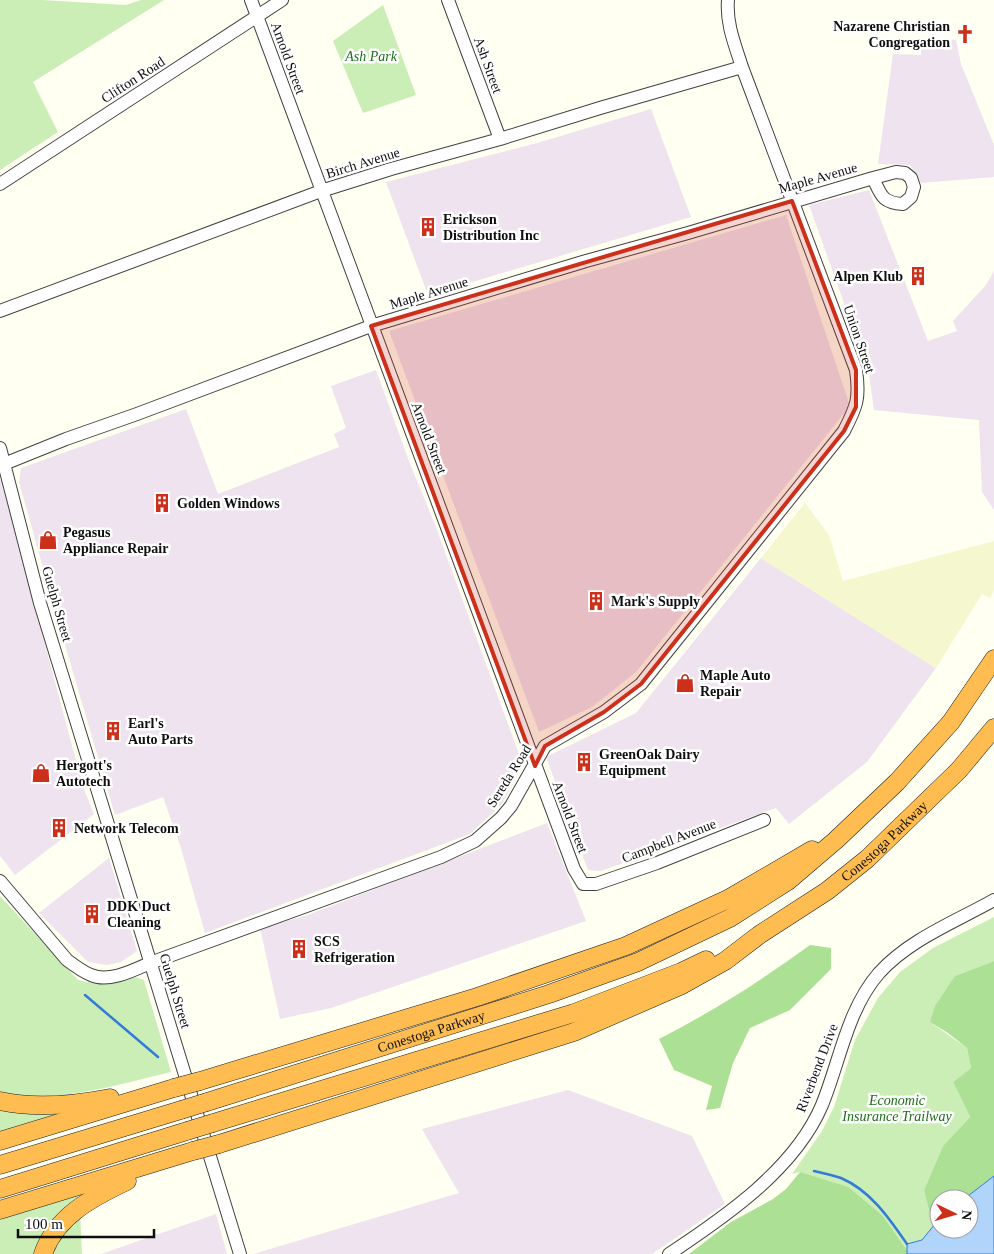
<svg xmlns="http://www.w3.org/2000/svg" width="994" height="1254" font-family="'Times New Roman',serif">
	<rect width="100%" height="100%" fill="#fffff2"/>
	<path fill="#eee3ee" d="M921,40H956L961,64L994,145V177L921,183L910,165L878,164L893,54L921,55Z
		M651,109L691,217L469,283L429,298L386,182L537,143Z
		M869,190L928,341L957,331L953,321L986,285L994,271V510L982,492L979,420L874,410L869,373L809,205Z
		M786,215L850,406L636,672L592,707L539,732L389,331Z
		M376,370L410,464L434,522L523,765L502,804L470,834L205,933L180,845L163,797L115,815L62,635L19,482L21,468L186,409L218,494L339,447L334,434L346,428L331,386Z
		M0,479L2,481L68,731L85,792L94,814L15,875L0,856Z
		M761,558L936,668L867,762L789,824L776,808L601,871L588,870L546,757L636,713Z
		M547,823L586,921L331,1008L280,1019L260,928L305,916Z
		M109,858L137,951L121,962L107,965L88,962L39,913Z
		M568,1090L692,1136L725,1204L652,1254H253L459,1193L422,1129Z
		M216,1214L227,1254H101Z"/>
	<path fill="#f5f8cf" d="M805,503L829,535L843,581L994,541V591L990,598L982,594L936,668L761,558Z"/>
	<path fill="#cbeeb7" d="M0,0H42L126,5L141,0H164L33,82L58,132L0,170Z
		M383,5L416,95L363,113L333,41Z
		M0,896L78,980L92,983L135,977L144,980L171,1072C115,1085 58,1104 0,1093Z
		M994,917V961L955,976L930,1022L967,1048L971,1068L953,1082L970,1117L943,1146L924,1190L933,1227L922,1240L907,1244V1250L883,1216L800,1172L792,1174L822,1131L834,1107L855,1040L878,998L900,972L933,948Z
		M0,1105L54,1109L55,1116L0,1132Z
		M77,1190L78,1197C55,1213 48,1230 37,1254H0V1214Z
		M80,1212L82,1254H48Z"/>
	<path fill="#abe095" d="M810,945L831,948V969L790,1010L750,1028L733,1063L720,1108L706,1110L712,1086L674,1070L659,1039C712,1012 762,980 810,945Z
		M994,961V1176L964,1199H939V1219L933,1227L924,1190L943,1146L970,1117L953,1082L971,1068L967,1048L948,1033L930,1022L935,1006L955,976Z
		M800,1172L848,1187L883,1216L907,1250V1254H689L731,1222L773,1199L786,1189Z"/>
	<path fill="#b1d4fb" stroke="#327bd9" d="M994,1176V1254H907V1244L922,1240L939,1219V1229H969V1199H964Z"/>
	<g fill="none" stroke-linecap="round" stroke-linejoin="round">
		<path stroke="#327bd9" stroke-width="2.5" d="M85,995L158,1057
			M814,1171C823,1173 832,1175 841,1178C871,1191 889,1218 907,1244"/>
		<g stroke="#424242" stroke-width="14">
			<path id="minor" d="M251,0L574,869L583,884H596L657,863L764,820
				M448,0L500,139
				M0,184L282,0
				M0,311L321,191L391,169L500,139L600,108L742,67
				M0,448L40,603L240,1254
				M4,464L66,439L137,414L371,326L586,261L688,233L873,178L896,172L905,173L911,178L914,187L911,197L903,204C882,203 881,195 873,178
				M0,881L67,960C75,966 83,972 91,975C109,983 134,970 150,963L441,857L475,841L501,818L511,806L545,746L604,712L641,684L844,431C857,406 860,398 856,370L742,67C735,45 726,24 728,0
				M669,1254C725,1217 795,1169 822,1105C840,1061 847,1010 879,973C910,939 955,922 994,900"/>
		</g>
		<g stroke="#202020" stroke-width="19">
			<g id="highway">
				<path d="M200,1081L477,997L626,946L728,899L812,850"/>
				<path d="M0,1101C36,1109 74,1105 110,1098"/>
				<path id="s1" d="M207,1102L549,994L638,962L730,918L788,881L836,840L897,782L951,722L994,659"/>
				<path d="M213,1123L574,1013L681,972L706,960"/>
				<path d="M0,1141L174,1088"/>
				<path id="s2" d="M219,1144L574,1032L682,985L725,961L759,935L827,891L867,859L959,770L994,728"/>
				<path d="M0,1165L181,1110"/>
				<path d="M0,1189L187,1131"/>
				<path d="M0,1210L193,1151"/>
				<path d="M43,1254C56,1216 93,1197 127,1181"/>
			</g>
		</g>
		<use href="#minor" stroke="#fff" stroke-width="12"/>
		<use href="#highway" stroke="#ffbc50" stroke-width="18"/>
		<g stroke="#202020" stroke-width="19" stroke-linecap="butt">
			<path id="highway-bridge" d="M174,1088L200,1081
				M181,1110L207,1102
				M187,1131L213,1123
				M193,1151L219,1144"/>
		</g>
		<use href="#highway-bridge" stroke="#ffbc50" stroke-width="18"/>
	</g>
	<path fill="#cc2f1a" fill-opacity="0.2" stroke="#cc2f1a" stroke-width="4" stroke-linejoin="round" d="M792,201L856,370V407L844,431L641,684L604,712L545,746L535,766L371,326Z"/>
	<defs>
		<g id="church-bare" transform="scale(1.5)"><path d="M-1.2-6h2.4v3.5h3.3v2.4h-3.3V6h-2.4V-.1h-3.3v-2.4h3.3Z" fill="#cc2f1a" stroke="#fff" stroke-width="2.5" paint-order="stroke"/></g>
		<g id="building-bare" transform="scale(1.5)"><path d="M-4-6H4V6H1V3H-1V6H-4ZM-2.5-4.3h1.7v1.8h-1.7ZM.8-4.3h1.7v1.8H.8ZM-2.5-1h1.7V.8h-1.7ZM.8-1h1.7V.8H.8Z" fill="#cc2f1a" stroke="#fff" stroke-width="2.5" paint-order="stroke"/></g>
		<g id="shop-bare" transform="scale(1.5)"><path d="M-5-2.5h2.3a2.7 3.5 0 0 1 5.4 0H5L5.5 6h-11ZM-1.5-2.5h3a1.5 2.3 0 0 0-3 0Z" fill="#cc2f1a" stroke="#fff" stroke-width="2.5" paint-order="stroke"/></g>
	</defs>
	<g fill-rule="evenodd">
		<use href="#church-bare" x="965" y="34"/>
		<use href="#building-bare" x="428" y="227"/>
		<use href="#building-bare" x="918" y="276"/>
		<use href="#building-bare" x="162" y="503"/>
		<use href="#shop-bare" x="48" y="540"/>
		<use href="#building-bare" x="596" y="601"/>
		<use href="#shop-bare" x="685" y="683"/>
		<use href="#building-bare" x="113" y="731"/>
		<use href="#building-bare" x="584" y="762"/>
		<use href="#shop-bare" x="41" y="773"/>
		<use href="#building-bare" x="59" y="828"/>
		<use href="#building-bare" x="92" y="914"/>
		<use href="#building-bare" x="299" y="949"/>
	</g>
	<g text-anchor="middle" dominant-baseline="central" stroke-width="5" stroke-linejoin="round" paint-order="stroke">
		<g font-size="14" font-weight="bold" fill="#0f0f0f" stroke="#fff" text-anchor="start">
			<text x="950" y="26" text-anchor="end">Nazarene Christian<tspan x="950" dy="16">Congregation</tspan></text>
			<text x="443" y="219">Erickson<tspan x="443" dy="16">Distribution Inc</tspan></text>
			<text x="903" y="276" text-anchor="end">Alpen Klub</text>
			<text x="177" y="503">Golden Windows</text>
			<text x="63" y="532">Pegasus<tspan x="63" dy="16">Appliance Repair</tspan></text>
			<text x="611" y="601">Mark's Supply</text>
			<text x="700" y="675">Maple Auto<tspan x="700" dy="16">Repair</tspan></text>
			<text x="128" y="723">Earl's<tspan x="128" dy="16">Auto Parts</tspan></text>
			<text x="599" y="754">GreenOak Dairy<tspan x="599" dy="16">Equipment</tspan></text>
			<text x="56" y="765">Hergott's<tspan x="56" dy="16">Autotech</tspan></text>
			<text x="74" y="828">Network Telecom</text>
			<text x="107" y="906">DDK Duct<tspan x="107" dy="16">Cleaning</tspan></text>
			<text x="314" y="941">SCS<tspan x="314" dy="16">Refrigeration</tspan></text>
		</g>
		<g font-size="14" font-style="italic" fill="#1d6e19" stroke="#fff">
			<text x="371" y="56">Ash Park</text>
			<text x="897" y="1100">Economic<tspan x="897" dy="16">Insurance Trailway</tspan></text>
		</g>
		<g font-size="14" fill="#0f0f0f" stroke="#fff">
			<text transform="translate(288 58) rotate(70)">Arnold Street</text>
			<text transform="translate(488 65) rotate(70)">Ash Street</text>
			<text transform="translate(133 80) rotate(-33)">Clifton Road</text>
			<text transform="translate(363 163) rotate(-17)">Birch Avenue</text>
			<text transform="translate(818 178) rotate(-16)">Maple Avenue</text>
			<text transform="translate(429 293) rotate(-17)">Maple Avenue</text>
			<text transform="translate(859 339) rotate(71)">Union Street</text>
			<text transform="translate(429 438) rotate(69)">Arnold Street</text>
			<text transform="translate(57 604) rotate(74)">Guelph Street</text>
			<text transform="translate(509 776) rotate(-58)">Sereda Road</text>
			<text transform="translate(570 817) rotate(69)">Arnold Street</text>
			<text stroke="none"><textPath href="#s2" startOffset="739">Conestoga Parkway</textPath></text>
			<text transform="translate(669 841) rotate(-21)">Campbell Avenue</text>
			<text transform="translate(175 991) rotate(73)">Guelph Street</text>
			<text stroke="none"><textPath href="#s1" startOffset="235">Conestoga Parkway</textPath></text>
			<text transform="translate(817 1068) rotate(-69)">Riverbend Drive</text>
		</g>
	</g>
	<g transform="translate(954 1214) rotate(95)"><circle r="24" fill="#ffffff" stroke="#9f9f9f"/>
	<path d="M0-4L9 19L0 12L-9 19Z" fill="#cc2f1a"/>
	<text y="-8" font-size="14" font-weight="bold" text-anchor="middle" fill="#0f0f0f">N</text>
	</g>
	<path d="M18 1229v8h136v-8" fill="none" stroke="#0f0f0f" stroke-width="2.5"/>
	<text x="25" y="1229" font-size="15" fill="#0f0f0f" stroke="#ffffff" stroke-width="4" paint-order="stroke">100 m</text>
</svg>
